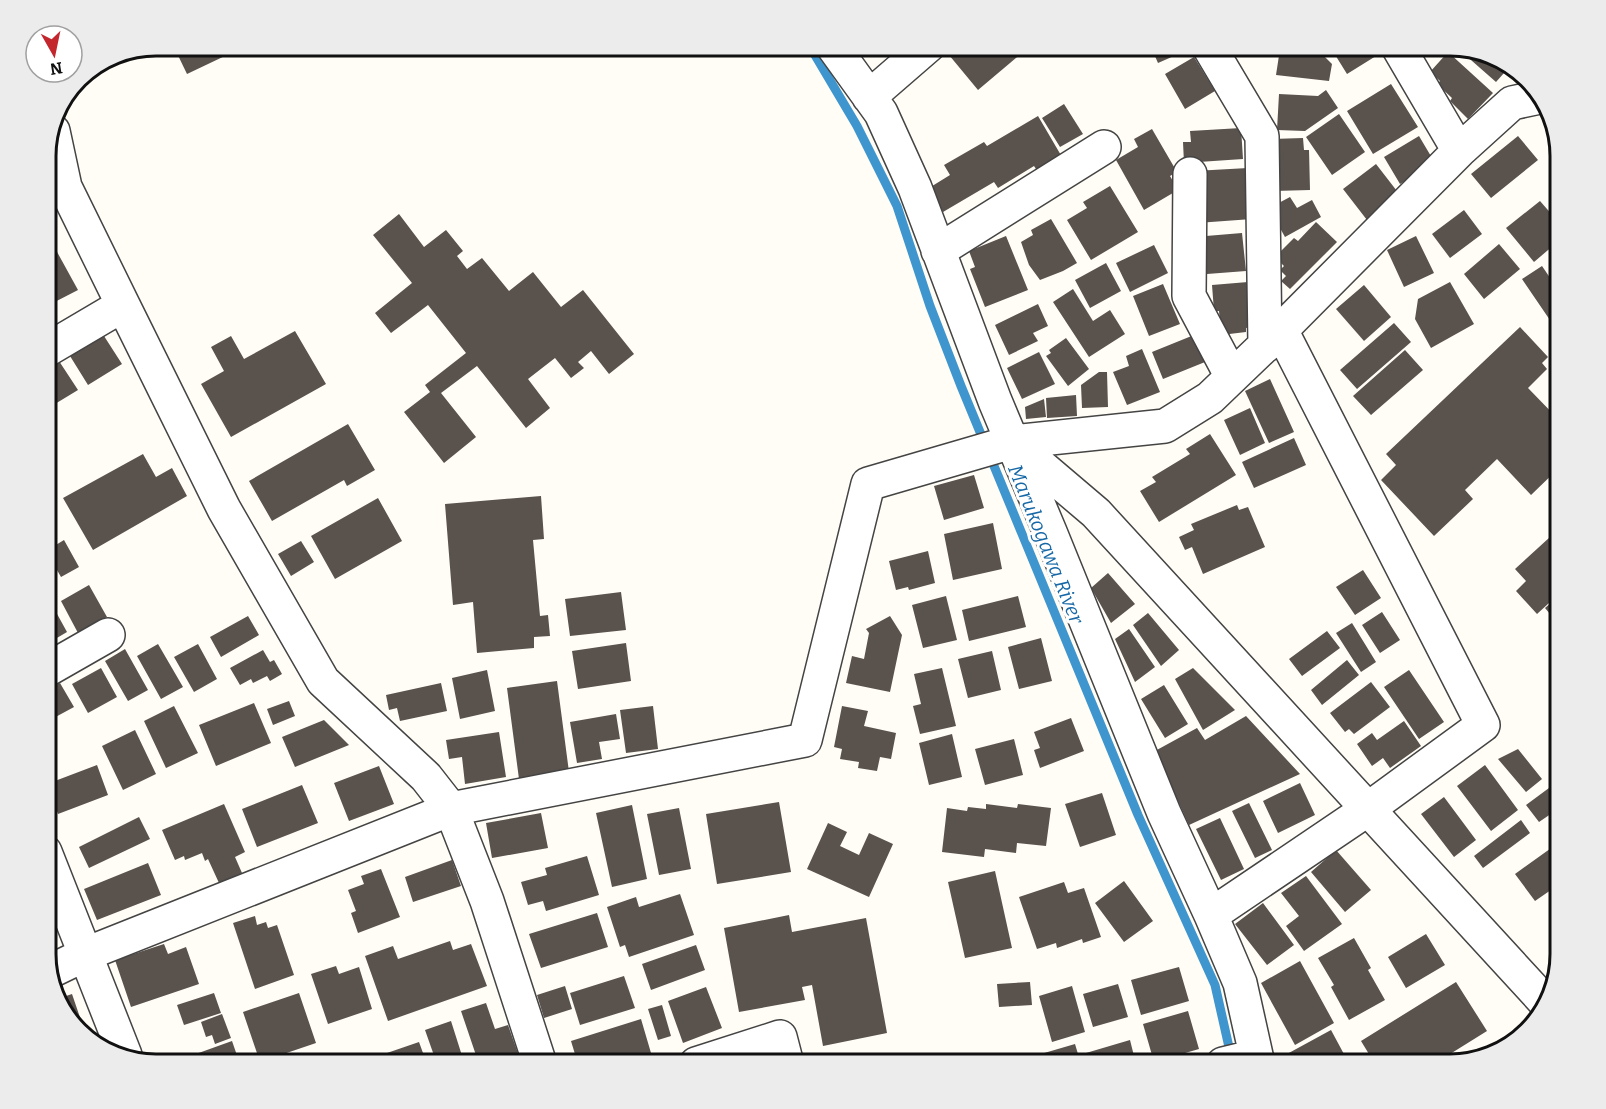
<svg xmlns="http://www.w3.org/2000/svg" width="1606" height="1109" font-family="Bitter,serif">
	<rect width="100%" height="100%" fill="#fffdf5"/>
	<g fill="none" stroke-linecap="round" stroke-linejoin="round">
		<path stroke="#3f96cf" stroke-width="9" d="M809,45L857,126L897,206L930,306L961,386L1138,815L1215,985L1231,1056"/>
	</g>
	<path fill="#5a524d" d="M173,45H248L187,74Z
		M960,45H966L971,50L977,45H1015L1022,53L978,90L949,55Z
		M1150,45H1180L1183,52L1158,63Z
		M1288,45H1315L1320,52L1332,64L1329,81L1276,75L1280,49L1287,50Z
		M1329,45H1370L1376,56L1347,74Z
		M1455,46L1476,53L1512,64L1496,82Z
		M1448,52L1493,93L1468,119L1450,101L1452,98L1437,84L1440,81L1430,72Z
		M1194,57L1215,91L1185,109L1165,74Z
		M1391,84L1418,127L1373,154L1347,111Z
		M1326,90L1338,108L1305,131L1277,130L1279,94L1318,96Z
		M1064,104L1083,134L1060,147L1042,118Z
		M1339,114L1365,152L1332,175L1306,137Z
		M1038,116L1062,157L1038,172L1034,166L998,188L994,182L943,212L929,188L950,175L944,165L984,142L987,146Z
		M1241,128L1243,159L1184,163L1183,142H1191L1190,131Z
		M1152,129L1177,172L1170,176L1178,190L1144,210L1116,160L1138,147L1134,139Z
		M1419,136L1435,163L1400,184L1384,157Z
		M1518,136L1538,160L1491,198L1471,174Z
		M1303,138L1304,150H1309L1310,190L1274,191L1272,139Z
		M1376,164L1400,195L1367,220L1343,189Z
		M1248,168L1252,219L1197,223L1194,171Z
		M1110,186L1138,232L1091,260L1067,220L1087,208L1083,202Z
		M1290,197L1297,208L1312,200L1321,217L1285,237L1276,221L1280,218L1273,206Z
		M1540,201L1561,225V239L1534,262L1506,228Z
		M1464,210L1482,234L1450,258L1432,234Z
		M399,214L424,247L446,230L463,251L457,256L467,269L482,258L509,291L533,272L561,307L583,290L634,354L609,374L591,351L578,362L584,368L571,378L555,358L528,379L550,408L526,428L477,366L441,393L476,437L444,463L404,412L430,392L425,385L466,353L428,305L391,333L375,313L412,283L373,235Z
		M1051,219L1077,263L1063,271L1040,280L1029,265L1021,242L1033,235L1031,230Z
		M1316,222L1337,242L1290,289L1281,281L1286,276L1280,270L1284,266L1275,257L1294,238L1298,241Z
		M1242,233L1246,271L1207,274L1206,262H1199L1197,243H1206V236Z
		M1006,236L1028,290L985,307L970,269L975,267L969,251Z
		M1416,236L1434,273L1404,287L1387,250Z
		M1499,244L1520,269L1484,299L1464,274Z
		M1154,245L1168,273L1130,292L1116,263Z
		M56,250L78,290L45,307V256Z
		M1106,263L1121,291L1090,308L1075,280Z
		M1542,266L1561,294V321L1554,326L1522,279Z
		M1248,282L1252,327L1246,328V332L1221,335L1219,311H1214L1212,285Z
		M1450,282L1474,324L1431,348L1415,319L1418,299Z
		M1163,284L1180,324L1149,336L1133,296Z
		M1364,285L1391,317L1364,341L1336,309Z
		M1073,289L1093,321L1110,310L1125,334L1089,357L1053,302Z
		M1038,304L1048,326L1033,333L1038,341L1009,355L995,325Z
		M1394,323L1411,342L1357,389L1340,370Z
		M1520,327L1548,357L1542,363L1547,369L1528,388L1561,422V466L1531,495L1497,459L1465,490L1473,499L1434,536L1381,480L1396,465L1386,454Z
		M295,331L326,384L231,437L201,384L224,371L211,347L231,336L244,359Z
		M1194,335L1205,362L1163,379L1152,352Z
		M104,336L122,364L88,385L70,356Z
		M1066,338L1089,369L1068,386L1046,356L1051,353L1049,350Z
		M1142,349L1160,392L1127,405L1113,372L1129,366L1126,356Z
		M1405,350L1423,370L1371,415L1353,396Z
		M1039,352L1055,384L1022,399L1007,368Z
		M59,361L78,390L45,410V370Z
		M1099,372H1107L1108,407L1082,408L1081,385Z
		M1270,379L1294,432L1269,443L1245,391Z
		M1076,395L1077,416L1047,418L1046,398Z
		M1044,399L1046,417L1026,419L1025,407Z
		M1250,408L1265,443L1240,455L1224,420Z
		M348,424L375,470L347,486L344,480L272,521L249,481Z
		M1210,434L1236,475L1159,522L1140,491L1156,482L1152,477L1190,454L1186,449Z
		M1294,438L1306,465L1254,488L1242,462Z
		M143,454L156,477L172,468L187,496L93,550L63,498Z
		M974,475L984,508L944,520L934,486Z
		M541,496L544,539L533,540L540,616L548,615L550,636L534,637V648L477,653L473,602L453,605L445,504Z
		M378,498L402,541L335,579L311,536Z
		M1237,505L1239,510L1248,507L1265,547L1203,574L1192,547L1185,550L1179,537L1194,530L1191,524Z
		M993,523L1002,569L953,580L944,534Z
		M1561,527V592L1537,614L1516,591L1526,581L1515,569Z
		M64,540L79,567L61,577L46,551Z
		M301,541L314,562L291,576L278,554Z
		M928,551L935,583L909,590L908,587L896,590L889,561Z
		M1363,570L1381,598L1355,615L1336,587Z
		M1108,573L1135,604L1111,623L1091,588Z
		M89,585L107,617L78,633L61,601Z
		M621,592L626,630L570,636L565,599Z
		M1561,594V627L1545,608Z
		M946,596L957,640L923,648L912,605Z
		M1018,596L1026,627L969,641L962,610Z
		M51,603L67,632L45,645V606Z
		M1382,612L1400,640L1380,653L1362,625Z
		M1148,613L1179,650L1161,666L1133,625Z
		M248,616L259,635L221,657L210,637Z
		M890,616L902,635L890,692L846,683L852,656L864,659L869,633L866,629Z
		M1352,623L1376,662L1361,672L1336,633Z
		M1129,629L1155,667L1135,682L1115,639Z
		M1327,631L1340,648L1302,676L1289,659Z
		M1041,638L1052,681L1019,689L1008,647Z
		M626,643L631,681L578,689L572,651Z
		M158,644L183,687L161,699L137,656Z
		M198,644L217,679L194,692L174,657Z
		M125,649L148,690L128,701L105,661Z
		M263,650L270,662L274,660L282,674L270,681L267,676L253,683L251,679L240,685L230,668Z
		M992,651L1001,690L968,698L958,659Z
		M1347,660L1359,675L1322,705L1311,690Z
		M101,668L117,697L88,713L72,684Z
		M942,668L956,726L920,734L913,706L921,704L914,674Z
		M1193,668L1235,710L1203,730L1175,679Z
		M487,670L495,711L460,719L452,678Z
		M1409,670L1444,722L1419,739L1384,687Z
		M557,681L569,772L519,779L507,688Z
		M1371,682L1390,707L1354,734L1349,729L1345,732L1330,713Z
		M60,683L74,707L50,720L48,715L45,717V691Z
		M441,683L447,711L400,721L397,708L389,710L386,695Z
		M1164,685L1188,724L1165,738L1141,699Z
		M289,701L295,716L273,725L267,709Z
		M254,703L271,743L216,766L199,725Z
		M174,706L198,753L166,768L144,721Z
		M653,706L658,749L626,753L620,710Z
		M842,706L868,711L864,726L896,733L891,759L880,757L877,771L858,768L859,762L840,759L842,749L834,747Z
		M616,714L620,739L599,742L602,759L577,763L570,722Z
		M1246,716L1300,774L1189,825L1155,751L1197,728L1205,740Z
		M1071,718L1084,751L1040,768L1034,750L1040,748L1034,732Z
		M324,720L349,745L295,767L282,737Z
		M1404,721L1421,746L1390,768L1383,758L1372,766L1357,744L1372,733L1377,740Z
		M135,730L156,774L123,790L102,746Z
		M499,732L506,777L465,784L462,757L449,759L446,740Z
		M952,734L962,777L929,785L919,743Z
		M1014,739L1023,775L985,785L975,749Z
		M1518,749L1542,779L1526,792L1498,759Z
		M97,765L108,795L58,814L47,784Z
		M1485,765L1518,810L1491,831L1457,786Z
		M379,766L394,804L349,821L334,783Z
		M1300,783L1315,815L1278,833L1263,801Z
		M302,785L318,823L257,847L242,809Z
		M1549,788L1561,805V807L1539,822L1526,805Z
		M1102,793L1116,835L1080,847L1065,804Z
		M1444,797L1476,840L1454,857L1421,814Z
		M779,802L791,872L717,884L706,814Z
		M1249,803L1272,850L1255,858L1232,811Z
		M224,804L245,852L235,857L242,873L219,883L208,859L205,861L202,853L185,860L184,856L175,860L162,830Z
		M986,804L1017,808L1018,804L1051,808L1046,846L1017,843L1016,853L985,849L984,857L942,852L947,808L967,811L968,807L986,809Z
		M632,805L647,879L612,887L596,813Z
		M679,808L691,869L659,875L647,814Z
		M541,813L548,848L492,858L486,823Z
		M139,817L150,839L89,868L79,847Z
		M1220,818L1244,869L1221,880L1196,829Z
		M1521,820L1530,833L1483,868L1474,856Z
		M828,823L847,832L840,846L859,855L869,833L893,844L869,897L807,869Z
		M1561,841V883L1535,901L1515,874Z
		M1336,850L1371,890L1345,912L1311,872Z
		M587,856L599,895L546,911L543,901L528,905L521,882L547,875L545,868Z
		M452,860L461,886L413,902L405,877Z
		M148,863L161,895L97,920L84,889Z
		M381,869L400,917L358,933L351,913L356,911L348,890L364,884L361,876Z
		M995,871L1012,948L965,958L948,882Z
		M1306,876L1342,924L1304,951L1286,926L1299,916L1281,893Z
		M1124,881L1153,921L1124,942L1095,903Z
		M1064,882L1068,893L1084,888L1101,937L1083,943L1082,939L1057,948L1056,943L1037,949L1019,897Z
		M680,894L694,935L629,957L625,945L620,947L607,907L636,897L639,907Z
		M1263,903L1294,945L1267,965L1235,924Z
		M597,913L608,947L541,968L529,934Z
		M789,915L792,932L866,918L887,1033L823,1046L812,985L802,987L805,1000L739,1012L724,928Z
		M255,916L257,925L266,922L268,928L277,925L294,975L255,989L233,923Z
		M1561,916V936L1551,925Z
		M45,919L54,943L45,946Z
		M1426,934L1445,965L1406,988L1388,957Z
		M1354,938L1371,968L1368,970L1385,1000L1349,1020L1331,987L1334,985L1318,958Z
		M450,941L453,950L471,944L487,986L388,1021L365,956L393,946L398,959Z
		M164,944L168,954L186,947L199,984L131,1007L115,960Z
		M696,945L705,970L651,990L642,964Z
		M1300,961L1334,1023L1295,1045L1261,983Z
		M336,966L339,974L359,967L372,1009L328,1024L311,974Z
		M1179,967L1189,1001L1141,1015L1131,980Z
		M624,976L635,1008L580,1025L570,993Z
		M1030,982L1032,1005L999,1007L997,984Z
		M1456,982L1487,1031L1434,1064H1375L1361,1041Z
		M1118,984L1128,1017L1093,1027L1083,994Z
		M565,986L572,1009L544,1018L537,995Z
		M1072,986L1085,1032L1052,1042L1039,996Z
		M706,987L722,1028L683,1043L668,1001Z
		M214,993L221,1013L184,1025L177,1005Z
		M299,993L316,1043L260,1062L243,1012Z
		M72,994L87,1038L60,1009L57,999Z
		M486,1003L495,1029L508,1025L521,1062L516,1064H479L461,1011Z
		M662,1005L671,1036L658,1040L648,1009Z
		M1188,1011L1199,1049L1154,1062L1143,1024Z
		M222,1014L231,1038L215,1044L212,1035L206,1037L201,1022Z
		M641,1019L651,1053L615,1064H578L571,1041Z
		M451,1021L464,1062L458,1064H437L425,1030Z
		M1331,1030L1345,1056L1331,1064H1293L1287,1054Z
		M1130,1040L1136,1064H1090L1086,1053Z
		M232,1041L240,1064H168Z
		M419,1042L427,1064H355Z
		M1075,1044L1081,1064H1010V1063Z"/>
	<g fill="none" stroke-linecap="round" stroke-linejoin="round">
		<g stroke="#444" stroke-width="36">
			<path id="minor" d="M832,45L881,113L915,188L995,401L1050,532L1164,813L1211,915L1240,983L1258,1064
				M1208,45L1262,136L1265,346
				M1397,45L1459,151
				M869,97L929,45
				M53,131L65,187L123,305L224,509L323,681L426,777L451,809L487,901L540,1064
				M1190,174L1189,296L1232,377
				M938,251L1104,147
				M45,351L123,305
				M1016,445L1096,513L1546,1003
				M45,671L108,635
				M45,852L125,1055
				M1211,915L1368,809L1483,725L1281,330
				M49,972L86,954L451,809L805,740L868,484L1012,442L1165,426L1210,398L1281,330L1459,151L1512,103L1540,97L1541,95
				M696,1064L780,1037L787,1064
				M1223,1064L1256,1056"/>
		</g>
		<use href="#minor" stroke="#fff" stroke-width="33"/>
	</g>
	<g text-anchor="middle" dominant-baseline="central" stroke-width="6" stroke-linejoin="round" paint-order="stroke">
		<g font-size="20" font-style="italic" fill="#1768a6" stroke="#fff">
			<text transform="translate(1046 544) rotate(68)">Marukogawa River</text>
		</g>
	</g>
	<path d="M0 0H1606V1109H0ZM156 56H1450A100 100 0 0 1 1550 156V954A100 100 0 0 1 1450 1054H156A100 100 0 0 1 56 954V156A100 100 0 0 1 156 56Z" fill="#ececec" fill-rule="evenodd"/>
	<path fill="none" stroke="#111" stroke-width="3" d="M156 56H1450A100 100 0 0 1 1550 156V954A100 100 0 0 1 1450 1054H156A100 100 0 0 1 56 954V156A100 100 0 0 1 156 56Z"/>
	<g transform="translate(54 54) rotate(171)"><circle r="28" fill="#ffffff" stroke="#a0a0a0" stroke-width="1.5"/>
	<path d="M0-4.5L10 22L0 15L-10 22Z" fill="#c4262e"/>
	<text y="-9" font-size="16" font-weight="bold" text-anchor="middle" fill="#111111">N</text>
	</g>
</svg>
